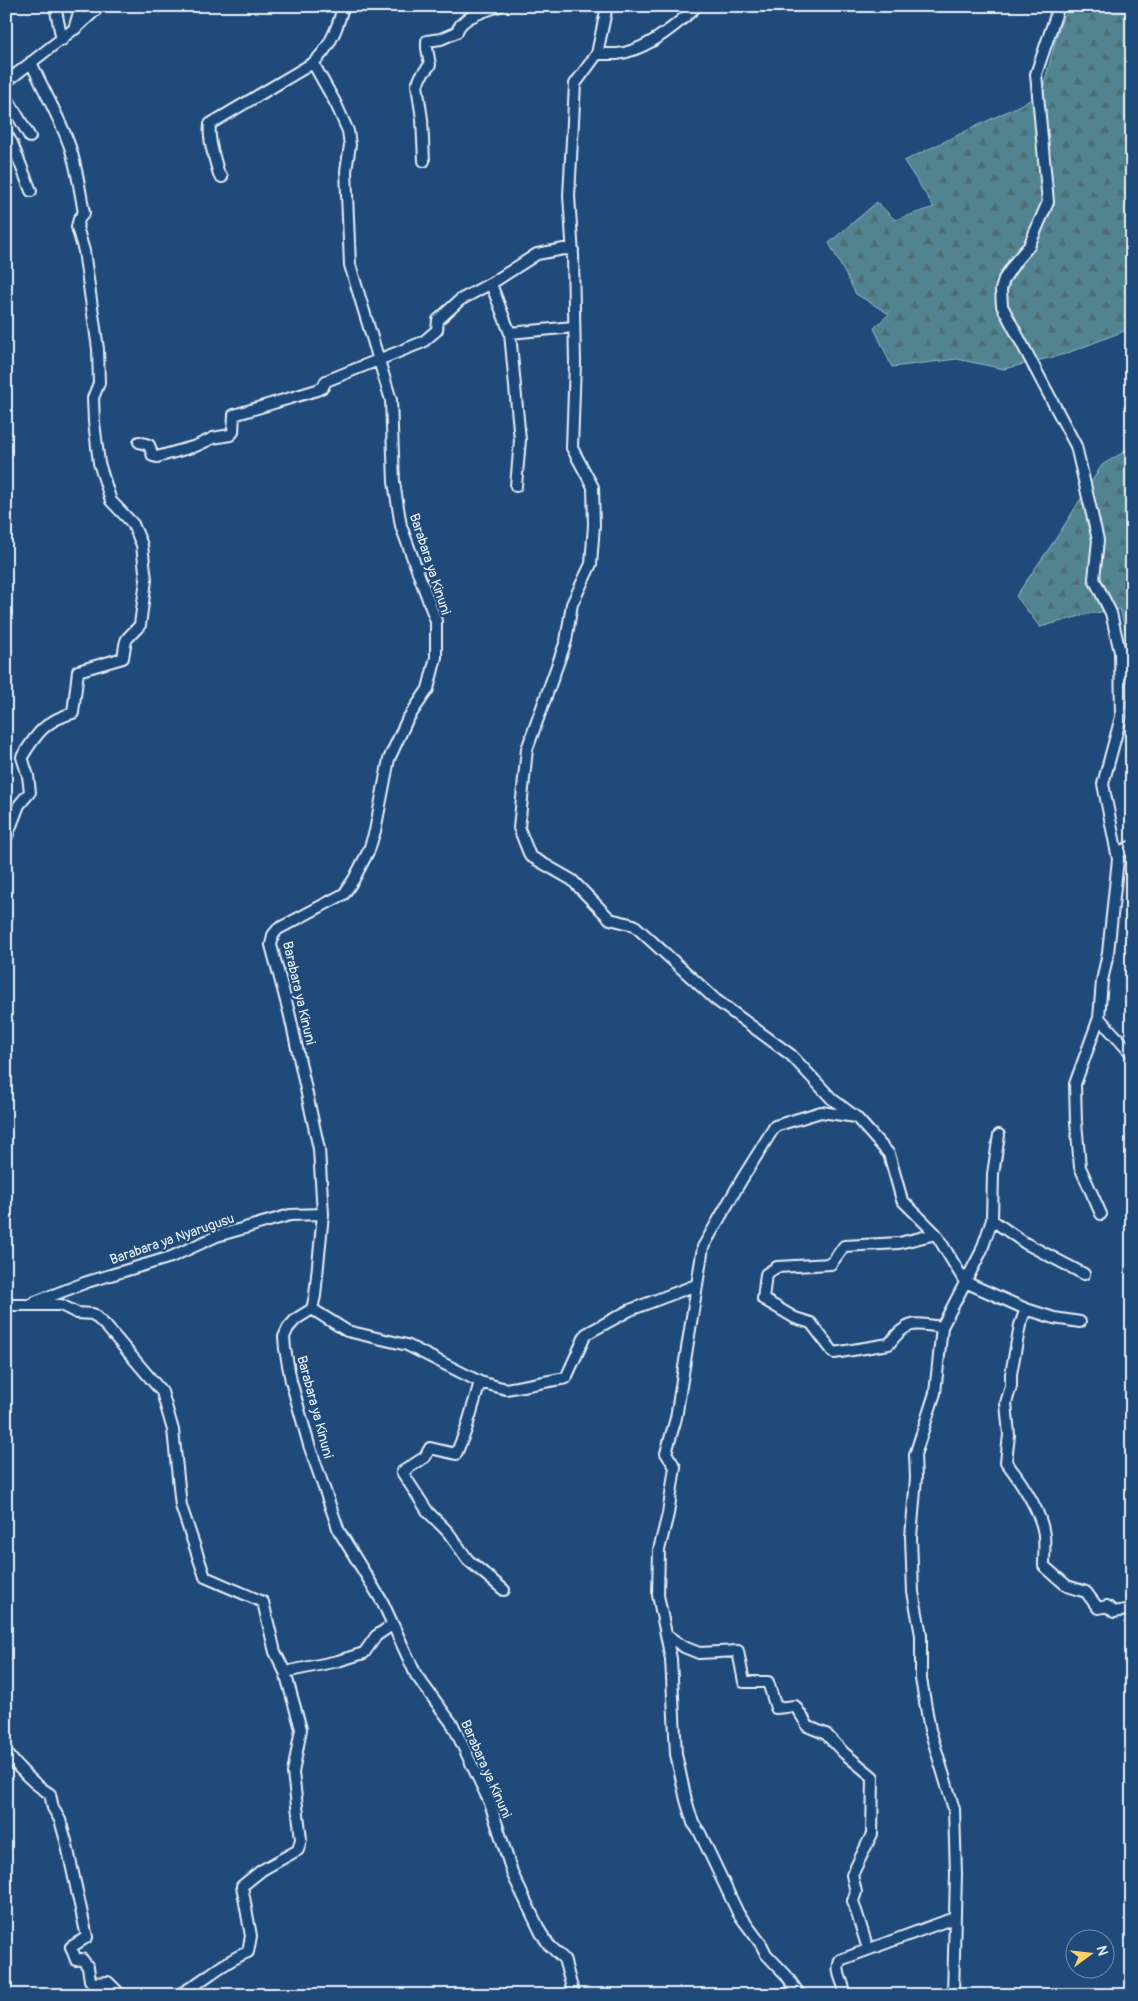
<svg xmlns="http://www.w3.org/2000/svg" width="1138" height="2001" font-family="Pangolin,sans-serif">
	<defs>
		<pattern id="forest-firs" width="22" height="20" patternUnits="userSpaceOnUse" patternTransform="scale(1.25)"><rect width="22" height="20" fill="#518490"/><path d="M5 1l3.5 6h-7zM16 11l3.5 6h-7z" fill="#4d6c74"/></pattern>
	</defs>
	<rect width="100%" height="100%" fill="#1f4a7a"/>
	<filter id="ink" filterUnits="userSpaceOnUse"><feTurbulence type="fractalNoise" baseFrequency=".02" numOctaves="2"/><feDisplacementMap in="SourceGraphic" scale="10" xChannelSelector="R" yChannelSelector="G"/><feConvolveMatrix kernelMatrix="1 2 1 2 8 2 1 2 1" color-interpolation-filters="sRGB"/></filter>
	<g filter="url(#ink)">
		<path fill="url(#forest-firs)" stroke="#9cbac4" d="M1071,6H1132V328L1065,354L1004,369L957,359L892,367L874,328L889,314L856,294L829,243L877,202L895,220L934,207L904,161L1041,95L1060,24Z
			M1132,447V658L1120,609L1088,614L1040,627L1016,596L1057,537L1102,465Z"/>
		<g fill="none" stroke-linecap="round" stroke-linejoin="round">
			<g stroke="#e8f1f8" stroke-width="14">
				<path id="street" d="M55,6L62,40
					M697,6C677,25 645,51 617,54C611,54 604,54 597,54L575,84L569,196L573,255L575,363L572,448L593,487L594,525L591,564L572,604L566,641L527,749L519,828L530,856L572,880L610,919L634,925L716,1000L791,1055L832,1099L856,1117
					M1059,6L1036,74L1048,202L1029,246L1016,261L1004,279L1001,290L1002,306L1076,446L1098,540L1094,579L1111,613L1120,652L1121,717L1103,784L1118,859L1108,953L1102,981L1099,1018L1132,1054
					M75,29L100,6
					M597,54L607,6
					M313,63L336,104L348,131L350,145L346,171L350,265L391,400L394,482L401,526L436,621V657L428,689L407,720L389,759L375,831L369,850L354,879L344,894L278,929L273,935L271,945L290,1016L319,1149L323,1214L315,1296L312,1309L296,1319L288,1328L284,1337L285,1349L291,1381L309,1445L339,1531L383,1603L416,1675L453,1725L490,1803L513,1875L541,1933L549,1945L564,1959L574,1995
					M6,82L74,29L81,6
					M6,96L30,137
					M6,133L12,143L31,191
					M424,161L422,119L417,85L421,76L430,65L427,48V41L441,39L457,32C460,17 486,11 499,6
					M222,177L219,175C215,158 208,142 210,124L313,63C330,48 338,28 343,6
					M491,284L510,333L520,440L516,486
					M510,333L573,327
					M139,442L149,445L153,456L157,457L196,446L213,438L230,435L233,432L234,415L317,390L323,387L326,381L423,342L437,330L438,320L460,300L495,281L537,254L564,249L573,250
					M6,839L19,805L30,792L28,776L22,757C36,734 46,720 73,713L78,671L123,658C127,633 124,643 140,625L146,580L142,545L133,524L111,501L99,463L94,422L93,398L99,383L98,349L84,251L77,227L79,219L84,213C80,191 77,168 70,147C60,118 43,90 31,62
					M1117,853L1132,846
					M1099,1018L1075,1084L1076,1122L1080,1167L1101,1214
					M992,1220L1025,1243L1084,1274
					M936,1234L899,1243L844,1246L831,1264L777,1267L766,1274L763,1299L795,1318L811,1323L834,1353L889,1344C907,1320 914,1323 942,1327
					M35,1302L87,1282L171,1257L217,1236L290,1215L323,1214
					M6,1305H61L77,1313L93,1314L106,1326L162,1392L173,1430L181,1506L205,1577L263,1602L275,1652L285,1672L301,1729L293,1773L301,1839L298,1850L262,1870L242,1886L251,1936L248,1952C222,1962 203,1982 178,1995
					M312,1309L347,1331L407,1345L480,1382L506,1389L566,1378L586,1334L630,1310L696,1285
					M1026,1309L1020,1325L1011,1374V1386L1006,1403L1009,1435L1006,1462C1020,1480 1041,1511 1044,1535C1045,1545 1044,1556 1044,1566L1067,1586L1086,1592L1098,1608L1107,1606L1114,1612L1132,1609
					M480,1382L466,1430L456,1454L430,1448L425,1457L402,1472L428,1512L448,1532L468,1560L504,1590
					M668,1636L684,1647L699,1653L738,1651L744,1682H768L776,1708L795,1706L805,1721L807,1726L826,1734L844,1753L873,1777L872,1834L852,1875L856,1892L853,1901L868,1949
					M285,1672L338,1661L364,1653L376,1636L392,1625
					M6,1752C19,1769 32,1783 50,1794L53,1808L60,1820L66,1841L87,1937L71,1947L76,1960L82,1959L88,1967L90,1980L92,1983L108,1982L121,1995
					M800,1995L786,1975L766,1954L761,1944L738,1913L700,1833L693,1823L686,1800L676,1754L671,1659L658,1595L659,1550L668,1514L675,1467L666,1453L676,1418L703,1247L742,1179L775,1126L821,1112L856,1117L889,1154L902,1200L936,1234L965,1282L1026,1309L1054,1318L1080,1322
					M845,1995C844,1980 835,1975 840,1960L954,1918
					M953,1995L956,1874L954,1809L930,1730L921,1679V1635L913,1592L911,1537L916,1478L915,1455L935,1393L942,1327L981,1252L992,1220L993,1174L999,1135"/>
			</g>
			<use href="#street" stroke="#1f4a7a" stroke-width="10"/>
		</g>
	</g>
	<g text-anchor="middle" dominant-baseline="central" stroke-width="4.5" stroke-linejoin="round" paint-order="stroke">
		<g font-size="14" fill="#e8f1f8" stroke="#1f4a7a">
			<text transform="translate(430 564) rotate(72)">Barabara ya Kinuni</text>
			<text transform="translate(299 993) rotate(77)">Barabara ya Kinuni</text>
			<text transform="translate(172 1239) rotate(-19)">Barabara ya Nyarugusu</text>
			<text transform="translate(315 1407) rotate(75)">Barabara ya Kinuni</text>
			<text transform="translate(486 1769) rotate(66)">Barabara ya Kinuni</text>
		</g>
	</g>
	<rect width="1138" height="2001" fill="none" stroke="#1f4a7a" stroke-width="25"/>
	<rect x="12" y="12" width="1113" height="1976" fill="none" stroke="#e8f1f8" stroke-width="2" filter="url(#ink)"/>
	<g transform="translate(1090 1954) rotate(75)"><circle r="24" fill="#1f4a7a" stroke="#6f8dac"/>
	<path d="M0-4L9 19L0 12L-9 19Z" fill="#ffd166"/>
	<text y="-8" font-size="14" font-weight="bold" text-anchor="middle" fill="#e8f1f8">N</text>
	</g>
</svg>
